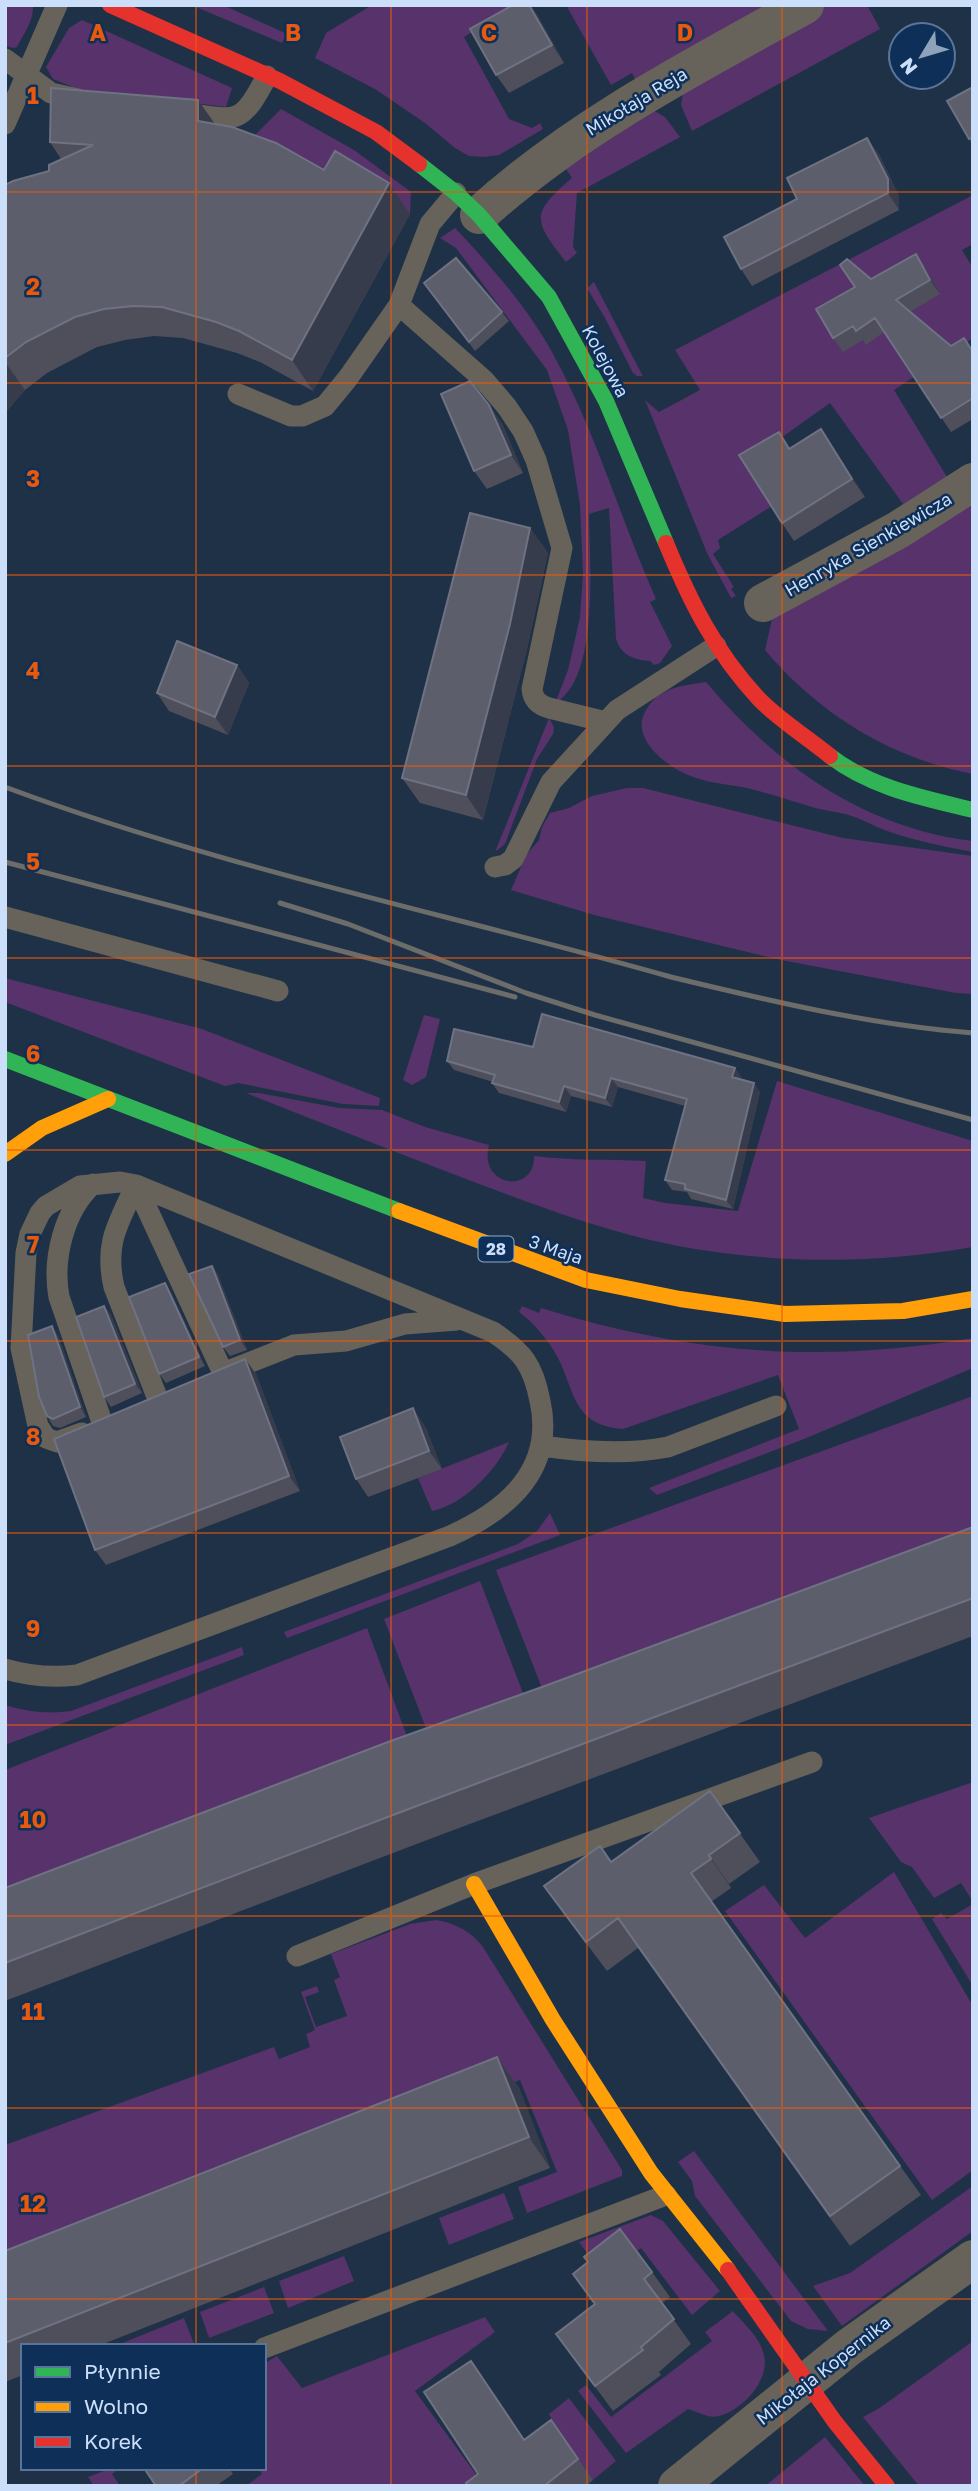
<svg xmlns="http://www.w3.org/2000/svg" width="978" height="2491" font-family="'Golos Text',sans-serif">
	<rect width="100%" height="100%" fill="#1f3147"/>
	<path fill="#57326b" d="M5,5H33C34,21 24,33 17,47L14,48L5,46Z
		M191,5H223L287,34L282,43Z
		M372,5H519L464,37L509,119L532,128L540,123L543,129L499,155L484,157L469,156L455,148L425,123L375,89L315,58L326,33Z
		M566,5H775L637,83L632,73L611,85Z
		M827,5H867L880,29L692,131L681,105L683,94L733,57Z
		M82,20L232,88L226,107L78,89L53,79L46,67L69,28Z
		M281,109L354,150L411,192L410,214L248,142Z
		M653,110L665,117L680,137L577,193L573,247L577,253L566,262C533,220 530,214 572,178L566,169Z
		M973,195V244L962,250L973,268V338L894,390L947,477L903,504L830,403L746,463L772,506L718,540L720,548L713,554L734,587L731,589L736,596L731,598L707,553L645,400L659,412L700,390L675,350Z
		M455,228C491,266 528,308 553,354C596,432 620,518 656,599L650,602L672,646L660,663L654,665L650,661C634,660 621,655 616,639L609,508L589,514C590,561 596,645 572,686C567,694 560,700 554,706L568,670L580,617L583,574L580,505L568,430L547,370L456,248L440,238Z
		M594,282L638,367L643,376H637L633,373L605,318L587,288Z
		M973,499V774C890,758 819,714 765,650L773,615Z
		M706,682C776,765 863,828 973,841V852C945,847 917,841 890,832C875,827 861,818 845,814C837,812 828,811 819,809C795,802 771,794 747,788C721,783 701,783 676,769C658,758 634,736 644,714C656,688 680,686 706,682Z
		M549,718L554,727L553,734L537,759L505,844L495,852Z
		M627,788H643L843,838L973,856V994L956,993L781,960L594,915L511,890L526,855L539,840L542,827L550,813L569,808L592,796Z
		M5,978L202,1029L380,1098L379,1106L343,1104L238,1083L225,1086L5,1002Z
		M424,1015L440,1019L427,1073L426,1077L412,1085L403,1080Z
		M777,1081L973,1141V1247C867,1266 755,1264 650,1240C590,1226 532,1204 474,1182C398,1153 322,1123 246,1093H259L339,1108L382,1110L425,1127L489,1145C478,1187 535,1195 534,1156C572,1161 609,1159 646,1161L643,1198L665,1203L738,1211Z
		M522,1306L539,1313L541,1308C689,1354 820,1364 973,1338V1368L804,1439L657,1495L649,1488L799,1429L778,1375L623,1429C573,1425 576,1394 558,1358C549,1341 535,1324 519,1312Z
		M973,1396V1556L552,1714L496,1570Z
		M509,1442C497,1470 463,1505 432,1511L418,1478Z
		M550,1513L560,1535L287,1638L284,1632L518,1544L537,1531Z
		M480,1581L536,1727L439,1762L384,1619Z
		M367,1628L419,1769L5,1926V1770Z
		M242,1647L244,1655L5,1745V1705C28,1712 48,1714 71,1711Z
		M973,1782V1902L961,1883L934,1898L912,1867L901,1862L869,1818Z
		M894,1872L973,2006V2170L932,2200L725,1911L764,1885L805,1938Z
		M973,1904V1986L932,1919L941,1913L947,1919Z
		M436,1920C455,1923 471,1931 483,1947L622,2170V2176L527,2213L518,2187L557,2172L520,2080L5,2283V2145L274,2047L279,2059L310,2047L306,2034L315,2030L301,1992L317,1986L319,1992L305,1997L316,2027L347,2016L334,1980L340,1977L331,1954L410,1924Z
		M694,2151L828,2331L808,2329L791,2321L695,2196L692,2181L678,2162Z
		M973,2186V2231L842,2326L813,2286L850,2273Z
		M504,2193L514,2219L449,2245L439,2218Z
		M651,2215L663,2221L720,2291L692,2315L641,2248L604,2276L579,2242Z
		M344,2256L354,2281L288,2308L279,2281Z
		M264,2287L274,2313L209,2338L200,2312Z
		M733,2311C744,2324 760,2337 764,2355C770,2380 743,2410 719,2416C709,2419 698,2412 688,2409L626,2453L578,2391L586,2385L611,2417L712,2341L705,2332Z
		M485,2317L495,2332L415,2391L478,2477L553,2422L549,2414L569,2398L616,2461L593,2480L478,2477L466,2486H246L262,2474L258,2468H264V2364L277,2356L302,2388Z
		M184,2318L194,2344L188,2346H121L120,2344Z
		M973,2341V2486H919L863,2417L878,2409Z
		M825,2437L865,2486H765Z
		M112,2468H120L112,2474L120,2486H94L88,2477Z"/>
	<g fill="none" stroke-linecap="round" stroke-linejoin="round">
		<path stroke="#67635a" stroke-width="21" d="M5,59L51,93L78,99
			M183,113C238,120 240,127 267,76
			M5,124L57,5
			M456,193L430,224L399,305L484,380L507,407L523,431L536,460L562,548L532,689C533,700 539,705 549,708L606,722
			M238,394L291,416H302L325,406L348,378L399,305
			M495,867L505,865L513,859L551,782L617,710L716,646
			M5,917L278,991
			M93,1184C64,1210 52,1259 59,1297L103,1425
			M136,1185L223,1373L294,1345L346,1341L405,1324L457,1320
			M136,1185C118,1224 104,1243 114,1287L159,1402
			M542,1446C583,1452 627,1455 668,1447L776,1406
			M5,1669C29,1676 52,1678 77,1675L450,1536C508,1510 555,1469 540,1401C533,1365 523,1352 493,1332L136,1185L120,1182L80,1186L46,1206L40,1213L30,1234L26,1253L21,1348L38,1426L46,1438L57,1442L82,1433
			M297,1956L474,1884L812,1762
			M264,2348L666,2195"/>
		<path stroke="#67635a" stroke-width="38" d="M479,215C576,127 691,68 805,5
			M763,603L898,530L973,482
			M677,2486L849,2347L973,2259"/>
		<path stroke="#30b455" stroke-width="16" d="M419,164L456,193L479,215L549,297L606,401L666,543
			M830,756C871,788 924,798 973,810
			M5,1059L399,1211"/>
		<path stroke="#ff9f0a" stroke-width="16" d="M5,1154L42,1128L108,1099
			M399,1211L586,1280L680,1299L785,1314L903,1311L973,1299
			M474,1884L553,2020L651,2173L728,2270"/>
		<path stroke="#e5322d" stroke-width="16" d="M110,5L280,81L376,132L419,164
			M666,543C690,601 715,652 759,699C779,720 807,737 830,756
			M728,2270L835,2422L887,2486"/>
		<path stroke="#6c6c6a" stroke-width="5" d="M5,787C222,868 449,914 671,977C770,1001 871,1025 973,1033
			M5,862L515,997
			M280,903L348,924L526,993L595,1015L973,1120"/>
	</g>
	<path fill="#4f4e5b" d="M513,5H530L538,16L564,63L509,93L496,75Z
		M973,87V145L969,139Z
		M215,124L324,170L389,183L410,214L313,391L260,362L237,353L183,338L154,336L125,340L97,347L47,373L25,390L5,413V185L49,171L61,159L50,142Z
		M879,154L899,196V210L752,286L741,269L797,199Z
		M916,254L925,268L940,294L910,312L951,346L964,338L973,351V419L951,432L884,332L866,345L863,340L843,352L833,338L855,287Z
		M431,292L502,312L509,321L475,351Z
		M502,423L523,473L487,489L474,471Z
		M821,429L865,497L794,541L782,523L779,432L790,448Z
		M530,528L548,553L527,649L483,820L420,803L402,778Z
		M237,665L249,683L228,735L169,711L157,693Z
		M533,1047L735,1068L741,1077V1079L760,1092L733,1209L691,1199L687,1192L672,1190L665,1180L685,1106L618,1087L612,1107L571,1096L566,1112L499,1093L492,1083L493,1082L454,1070L447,1061Z
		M212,1266L218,1275L247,1350L230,1356L223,1347Z
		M171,1293L205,1366L166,1383L159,1374Z
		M104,1306L111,1315L142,1393L111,1407L104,1397Z
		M58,1335L86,1417L60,1428L53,1426L47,1416Z
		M245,1359L256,1374L300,1491L106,1565L95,1550Z
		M425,1426L442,1469L368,1497L356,1479Z
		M973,1527V1636L435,1837L5,2001V1888Z
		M710,1791L760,1862L729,1884L731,1888L711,1902L921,2195L850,2246L638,1948L607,1971L565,1915L544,1886L611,1862Z
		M497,2057L519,2088L550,2168L98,2346H23V2375L5,2382V2251Z
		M652,2272L670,2297L662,2303L691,2344L659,2372L661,2375L613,2411L556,2334L595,2305L573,2274Z
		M486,2382L524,2440L551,2420L593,2480L586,2486H468L478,2474Z
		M144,2468H229L233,2474L216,2486H156Z"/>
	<path fill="#363c4c" d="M529,5L538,16L564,63L552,45Z
		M198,100L220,131L198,121Z
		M867,138L879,154L899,196V210L888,193Z
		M389,183L410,214L313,391L292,360Z
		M916,254L925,268L940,294L930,280Z
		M5,362L25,390L5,413Z
		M489,405L502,423L523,473L511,455Z
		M821,429L833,447L865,497L852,479Z
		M530,528L548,553L527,649L483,820L466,795Z
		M237,665L249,683L228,735L215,717Z
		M735,1068L741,1077L739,1086L732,1077Z
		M611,1078L618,1087L612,1107L605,1098Z
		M754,1083L760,1092L733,1209L726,1200Z
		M564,1086L571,1096L566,1112L559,1102Z
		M212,1266L218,1275L247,1350L240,1340Z
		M165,1283L171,1293L205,1366L199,1357Z
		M104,1306L111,1315L142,1393L135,1384Z
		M52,1326L58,1335L86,1417L80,1407Z
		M245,1359L256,1374L300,1491L289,1476Z
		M413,1408L425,1426L442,1469L429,1451Z
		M709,1855L729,1884L731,1888L711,1859Z
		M497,2057L519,2088L550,2168L529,2137Z"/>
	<path fill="#5d5e6c" stroke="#6e7282" stroke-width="2" d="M513,5H529L552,45L496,75L470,29Z
		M973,87V137L969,139L947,101Z
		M51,88L198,100V121L232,127L276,143L324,170L335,151L389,183L292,360L239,331L216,322L162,307L133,306L104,309L75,317L26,342L5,358V185L13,181L49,171V165L93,145L50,142Z
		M867,138L888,179V193L741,269L724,237L797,199L787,178Z
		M916,254L930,280L896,300L951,346L964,338L973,352V398L941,418L875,318L856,331L853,326L833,338L816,309L855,287L840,265L847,259L871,279Z
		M456,258L502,312L469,342L424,283Z
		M470,381L489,405L511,455L474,471L441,394Z
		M821,429L852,479L782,523L739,455L779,432L789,449Z
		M470,513L530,528L510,624L466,795L402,778Z
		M177,641L237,665L215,717L157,693Z
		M542,1014L735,1068L732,1077L754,1083L726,1200L685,1189V1184L665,1180L687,1099L611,1078L605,1098L564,1086L559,1102L492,1083L495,1075L447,1061L454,1029L533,1047Z
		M212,1266L240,1340L223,1347L189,1274Z
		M165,1283L199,1357L159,1374L129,1297Z
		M104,1306L135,1384L104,1397L76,1317Z
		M52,1326L80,1407L53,1419L47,1416L39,1397L28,1335Z
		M245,1359L289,1476L95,1550L54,1439Z
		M413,1408L429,1451L356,1479L340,1437Z
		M973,1527V1598L414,1807L5,1963V1888L388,1742L542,1687Z
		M710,1791L740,1833L709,1855L711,1859L691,1873L900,2166L830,2216L618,1918L586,1942L544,1886L600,1846L611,1862Z
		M497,2057L529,2137L5,2343V2251Z
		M620,2229L652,2272L644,2279L674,2319L641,2347L643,2350L595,2386L556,2334L595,2304L573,2274L588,2262L584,2257Z
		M471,2361L524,2440L551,2420L578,2459L544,2486H468L466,2483L478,2474L424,2392Z
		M144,2468H203L179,2486H156Z"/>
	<path fill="none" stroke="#e8590c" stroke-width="2" stroke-opacity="0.55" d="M196,5V2346M391,5V2486M587,5V2486M782,5V2486M5,192H973M5,383H973M5,575H973M5,766H973M5,958H973M5,1150H973M5,1341H973M5,1533H973M5,1725H973M5,1916H973M5,2108H973M5,2299H973M196,2468V2486"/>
	<g text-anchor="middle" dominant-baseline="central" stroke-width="5" stroke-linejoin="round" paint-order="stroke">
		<rect fill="#0e2f58" stroke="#93aac9" stroke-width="2" x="478.5" y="1236.5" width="35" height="25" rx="5"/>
		<g font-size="16" font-weight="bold" fill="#ccdffa">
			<text x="496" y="1249">28</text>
		</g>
		<g font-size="18" fill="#ccdffa" stroke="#0e2f58">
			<text transform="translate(636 101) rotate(-31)">Mikołaja Reja</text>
			<text transform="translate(606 361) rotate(62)">Kolejowa</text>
			<text transform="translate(868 544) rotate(-30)">Henryka Sienkiewicza</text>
			<text transform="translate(556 1249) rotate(19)">3 Maja</text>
			<text transform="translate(823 2370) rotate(-38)">Mikołaja Kopernika</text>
		</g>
	</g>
	<g font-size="23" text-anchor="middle" font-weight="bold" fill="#e8590c" stroke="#0e2f58" stroke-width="5" stroke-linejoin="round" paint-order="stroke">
		<text x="98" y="41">A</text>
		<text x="293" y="41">B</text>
		<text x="489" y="41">C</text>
		<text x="685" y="41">D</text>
		<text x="33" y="104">1</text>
		<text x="33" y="295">2</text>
		<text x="33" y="487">3</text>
		<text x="33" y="679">4</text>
		<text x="33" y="870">5</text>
		<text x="33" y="1062">6</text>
		<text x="33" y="1253">7</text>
		<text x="33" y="1445">8</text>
		<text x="33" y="1637">9</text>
		<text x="33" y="1828">10</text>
		<text x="33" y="2020">11</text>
		<text x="33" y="2212">12</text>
	</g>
	<rect width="978" height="2491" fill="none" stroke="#ccdffa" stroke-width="14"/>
	<rect x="21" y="2344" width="245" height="126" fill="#0e2f58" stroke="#5a7599" stroke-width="2"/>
	<rect x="35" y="2367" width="35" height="10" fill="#30b455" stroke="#5a7599" stroke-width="2"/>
	<text x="84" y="2379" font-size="21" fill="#ccdffa">Płynnie</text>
	<rect x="35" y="2402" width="35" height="10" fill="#ff9f0a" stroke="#5a7599" stroke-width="2"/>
	<text x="84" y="2414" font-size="21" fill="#ccdffa">Wolno</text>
	<rect x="35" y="2437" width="35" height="10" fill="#e5322d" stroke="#5a7599" stroke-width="2"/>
	<text x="84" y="2449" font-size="21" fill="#ccdffa">Korek</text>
	<g transform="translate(922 56) rotate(232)"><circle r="33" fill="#0e2f58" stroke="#5a7599" stroke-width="2"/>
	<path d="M0-5L12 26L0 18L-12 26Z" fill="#8fa2bb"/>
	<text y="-10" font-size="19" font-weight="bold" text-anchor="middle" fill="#ccdffa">N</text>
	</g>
</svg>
